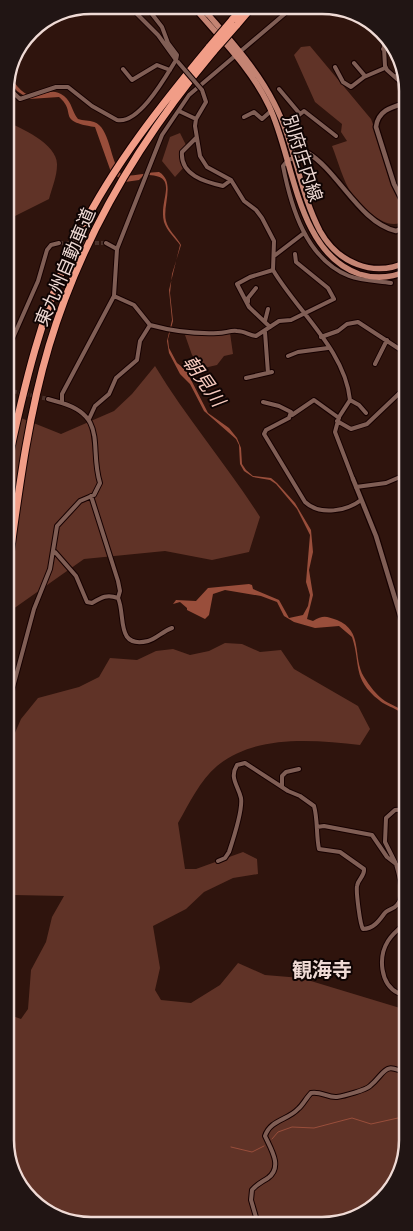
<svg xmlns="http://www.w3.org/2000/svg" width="413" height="1231" font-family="Inter,'Noto Sans JP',sans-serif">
	<rect width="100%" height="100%" fill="#2f140d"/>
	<path fill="#603327" d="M310,46L371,119L406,213L400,223C383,229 363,207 352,194C343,181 338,161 332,146L347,141L341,132L342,124L315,102L294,55L301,47Z
		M5,121C21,128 58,144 57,165C57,176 52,188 49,199L5,221Z
		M180,133L186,145L182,151L184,167L175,177L162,161L170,137Z
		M203,333L221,335L230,333L233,354L224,356L217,365L204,368L192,355L185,335Z
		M155,366C187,419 227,465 260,517L249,552L212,560L165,551L84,559L6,614V412L61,434L114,411L132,394Z
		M225,643L242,644L260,652L281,650L294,669L358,706L370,729L360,745C314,740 256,734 217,766C200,780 189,804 178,823L185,869H196L243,852L257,859L258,874L233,878L204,892L186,909L153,926L160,968L155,990L161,1000L191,1003L220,985L238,963L265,975L301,978L400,1008L408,1019V1145L387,1197L339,1224H74L30,1201L7,1157V1014L21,1019L28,1009L31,970L46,942L52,917L64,896L14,895L6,890V754L11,742L21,719L38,698L79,687L99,677L110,658L137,660L156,651L173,649L190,655L209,651Z"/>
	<path fill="#994e3b" d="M8,73C35,118 43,80 64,96C72,102 72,112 78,119C83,121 89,120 94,122C110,127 110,161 121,174C133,178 146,172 159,172C176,182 162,206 166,221C168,230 177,237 181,245L172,274L170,293L173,321L168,339L169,348L177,363L186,370L208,413L229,428L237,438L241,448L242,464L246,470L253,476L271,478L277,483L295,503L311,530L313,552L309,570L313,595L307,619L313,621C323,615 326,616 337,620C364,631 352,657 364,677C369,685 377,696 385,701C392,705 398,707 405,712L407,720C401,708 388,708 379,700C352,679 361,664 352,637L339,626L315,628L294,622L284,616L277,602L261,596L225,590L213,594L209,615L205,619L187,610V608L180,602L173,604L176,600L196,601L208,588L249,584L252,585L253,589L279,600L289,618L303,615L308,606L310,595L306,582L310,535L297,509L276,484L270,480L253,477L244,471L240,464L239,445L236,439L204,411L190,384L180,374L169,353L167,341L172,320L169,290L180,245C175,238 167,231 164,222C158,199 182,174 144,175L139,180L125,182L111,172L95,127C55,121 78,113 59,97L29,99L17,91L7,78Z"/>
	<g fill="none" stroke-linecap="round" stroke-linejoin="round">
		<path stroke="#994e3b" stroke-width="1" d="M272,1139L278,1132L292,1127L314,1128L352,1118L371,1124L398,1118L408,1129
			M231,1147L252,1152L264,1146"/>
		<path stroke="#4c322b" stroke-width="4" stroke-dasharray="4 2" stroke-linecap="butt" d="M59,243H106
			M7,390L48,399"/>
		<g stroke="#160100" stroke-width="6">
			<path id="minor" d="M145,5L162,27L168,43L177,55L176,60
				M337,7L344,12L350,13
				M207,15L213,6
				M383,30L385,66L387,70L406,87
				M383,49H388L396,55
				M354,63L365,76
				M335,67L343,82L351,87L364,77L385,68
				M123,69L132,80L157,65L170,70
				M395,77L404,70
				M5,85L20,99L56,87H68L92,106L117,120C139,125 166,76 176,60L158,35L128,5
				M279,89L300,114
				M202,90L206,102L196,119L195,126L200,156L207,167L231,180L244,201L256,210L262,218L274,241L273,270C297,311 345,350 350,400L339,417L335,432L353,479
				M179,111L196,119
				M244,117L254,112L262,119L271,111
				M284,127L304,111L336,136
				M196,138L182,152C180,175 205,182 223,186L231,180
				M288,160L283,166C291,207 306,259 349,276C362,281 378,281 391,283
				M106,243L117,249
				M274,256L304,233
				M114,296L134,305L150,325C172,331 195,334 218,333C225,333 231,330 237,331C244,331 249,335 256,336L279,321L291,320L334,299L328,288L296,262L295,254
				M248,302V298L256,288
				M265,321L268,309
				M270,327L249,307L237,284L250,277L273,270
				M265,332L268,373
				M321,337L338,331L347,324L358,322L407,354
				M288,356L298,352L328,348
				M6,362L12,340L38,281L47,250L51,245L59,243
				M375,364L387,340
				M246,378L272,372
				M6,390H7
				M48,399L62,403
				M350,400L359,405L366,413
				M263,402L279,406L291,412L289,418L266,430L264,434L305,502C320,516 347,511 361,500
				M292,415L314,400L339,418
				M89,419L95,406L109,394L116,378L137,360L140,341L150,325
				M337,421L351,429L367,424L407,386
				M356,487L386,483L400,477L407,478
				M91,496L118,581L120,591L118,598
				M55,552L76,576L87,602L92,603C102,597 107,594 118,598C126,615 115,649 148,641C156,639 163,631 172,628
				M6,713L34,609L50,569L57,526L80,501L94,495L100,483C89,448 108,417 62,403V394L114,296L117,249L162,135L189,95L294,6
				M282,787V776L286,772L299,769
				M218,861L225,858L229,852C233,840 243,810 241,798C238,785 229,778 237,765L245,763L288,791L300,796L314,806C318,820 316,835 319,849L340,852L364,869C365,876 358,879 357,886C356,892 360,925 363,929C373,929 379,921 384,914C387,909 393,910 397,905C406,896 399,875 396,864L387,857L372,835L324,826L317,827
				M395,862L385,842L386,818L395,810L407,809
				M399,868L407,886
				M408,921C401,927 393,933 388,941C378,957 380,984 398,993L408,991
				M258,1224L251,1200L252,1190C257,1184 262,1182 268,1178C283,1167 271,1149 265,1136C270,1120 288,1120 298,1109C303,1105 306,1098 311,1093C321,1091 328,1098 337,1097C344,1096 366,1090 370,1086C386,1073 383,1060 408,1075"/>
		</g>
		<g stroke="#160100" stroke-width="7">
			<path id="tertiary" d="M406,103C392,107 378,110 376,127L394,184L406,208
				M288,160L308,153C338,171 360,223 396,231L407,226
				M353,479L376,536L407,638"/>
		</g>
		<g stroke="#160100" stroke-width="8">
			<path id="primary" d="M193,6C219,37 251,68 269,106C294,158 296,252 359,274C375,279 391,278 407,271
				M201,6C227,37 256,67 274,103C295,143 299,191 320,231C338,263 373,278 407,262"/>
		</g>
		<g stroke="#160100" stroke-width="9">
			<path id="motorway" d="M232,20L244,6
				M236,26L253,6
				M6,471C23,390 42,307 80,232C114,164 162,104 210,46
				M6,584C17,505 26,423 49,346C82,236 140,139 214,51"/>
		</g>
		<use href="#minor" stroke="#805e55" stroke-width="4"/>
		<use href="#tertiary" stroke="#805e55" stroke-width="4.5"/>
		<use href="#primary" stroke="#c48473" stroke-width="5.5"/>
		<use href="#motorway" stroke="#f19d87" stroke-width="7"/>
		<g stroke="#160100" stroke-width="6" stroke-linecap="butt">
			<path id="minor-bridge" d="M178,62L202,90"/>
		</g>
		<g stroke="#160100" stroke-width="9" stroke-linecap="butt">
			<path id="motorway-bridge" d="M210,46L232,20
				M214,51L236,26"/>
		</g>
		<use href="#minor-bridge" stroke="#805e55" stroke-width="4"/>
		<use href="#motorway-bridge" stroke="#f19d87" stroke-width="7"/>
	</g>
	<g text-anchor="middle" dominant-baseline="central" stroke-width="4" stroke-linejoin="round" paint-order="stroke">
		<g font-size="18" fill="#efdad5" stroke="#0f0403">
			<text transform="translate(303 158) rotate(72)">別府庄内線</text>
			<text transform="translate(65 267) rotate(-67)">東九州自動車道</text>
		</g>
		<g font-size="19" font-style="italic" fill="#f7cabe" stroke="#0f0403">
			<text transform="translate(204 381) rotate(55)">朝見川</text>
		</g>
		<g font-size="20" font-weight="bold" fill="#efdad5" stroke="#0f0403">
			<text x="322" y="970">観海寺</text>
		</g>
	</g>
	<path d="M0 0H413V1231H0ZM91 14H322A77 77 0 0 1 399 91V1140A77 77 0 0 1 322 1217H91A77 77 0 0 1 14 1140V91A77 77 0 0 1 91 14Z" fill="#211514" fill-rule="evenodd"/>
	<path fill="none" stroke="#efdad5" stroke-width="2.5" d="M91 14H322A77 77 0 0 1 399 91V1140A77 77 0 0 1 322 1217H91A77 77 0 0 1 14 1140V91A77 77 0 0 1 91 14Z"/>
</svg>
